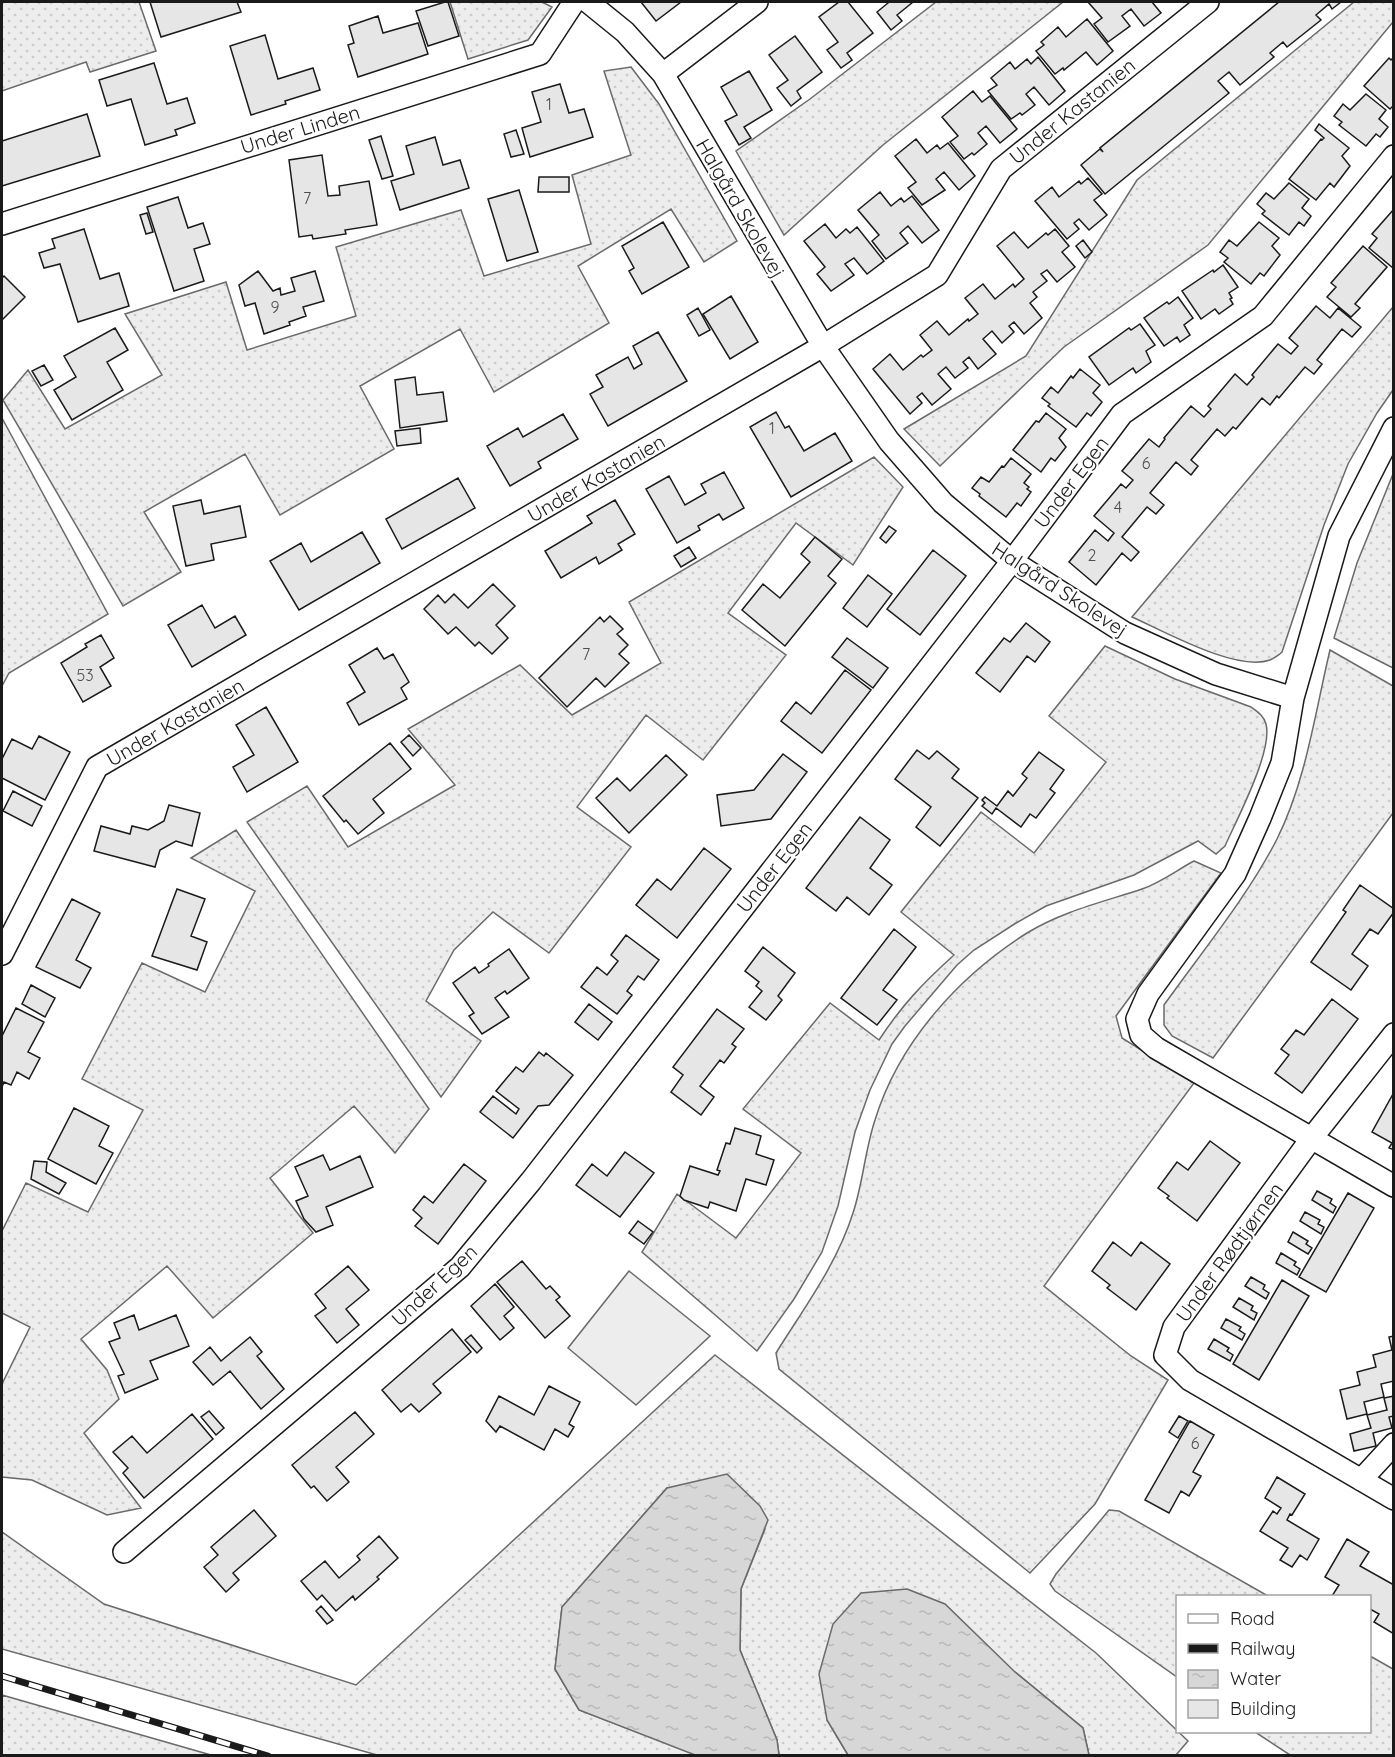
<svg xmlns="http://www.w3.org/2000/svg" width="1395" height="1757" font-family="Quicksand,sans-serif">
	<defs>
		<pattern id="grass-dots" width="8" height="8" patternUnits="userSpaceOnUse" patternTransform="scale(1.5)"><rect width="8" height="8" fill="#ededed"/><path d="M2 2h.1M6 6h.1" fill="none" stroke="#cbcbcb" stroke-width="1.8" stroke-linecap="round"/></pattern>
		<pattern id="water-ripples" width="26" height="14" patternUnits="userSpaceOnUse" patternTransform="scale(1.5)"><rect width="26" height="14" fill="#d7d7d7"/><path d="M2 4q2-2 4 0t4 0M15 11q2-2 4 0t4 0" fill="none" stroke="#b8b8b8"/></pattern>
	</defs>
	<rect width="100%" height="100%" fill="#fff"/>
	<path fill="url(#grass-dots)" stroke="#6a6a6a" stroke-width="1.5" d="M2,2H139L156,51L90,72L86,62L2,91Z
		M450,2H542L552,7L528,40L468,59Z
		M936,2H1063L883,145L784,235L736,151L810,99Z
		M1354,2H1393V22L1208,245L1064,347L940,466L904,429L1026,356L1137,180Z
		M631,67L659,104L737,241L704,262L671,209L578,266L609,323L494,392L460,329L360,386L394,449L280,515L245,454L144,512L181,572L123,606L3,400L28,370L65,429L162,375L125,314L226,282L247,350L356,316L336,247L461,210L484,276L591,244L572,175L631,155L604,71Z
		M1393,307V390L1377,413L1348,464L1324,525L1282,652C1279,655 1274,658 1270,660C1236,672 1164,631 1132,617Z
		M2,418L108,614L9,673L2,686Z
		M874,457L903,487L853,565L796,523L728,613L786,655L703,760L646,715L577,807L631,847L549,953L493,912L454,950L426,1001L481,1041L441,1097L247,822L307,786L348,847L455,785L408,729L520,665L572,715L661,663L629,602Z
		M1393,474V668L1334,638L1357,563Z
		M1105,646L1175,679L1251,707C1258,712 1264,716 1266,724C1273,751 1237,819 1225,846L1216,854L1198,841L1134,875L1046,906L1016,923L974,950L957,965L905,1026L892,1044L870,1090L855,1132L838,1206L822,1252L794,1299L757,1351L642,1252L677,1194L736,1238L801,1153L743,1109L830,1003L879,1040C902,1005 923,983 954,955L901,912L981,812L1034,853L1106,762L1049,716Z
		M1330,650L1393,686V813L1213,1058L1172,1036L1164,1025V1005C1201,953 1248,896 1277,839C1306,781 1315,713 1330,650Z
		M236,830L429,1109L395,1153L354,1106L270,1178L313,1233L213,1318L167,1266L81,1339L107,1370L119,1399L84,1433L141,1508L107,1515L32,1480L2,1477V1384L30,1327L2,1313V1231L26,1183L88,1212L143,1110L82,1079L142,963L205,992L255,891L191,858Z
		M1194,861L1221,873L1116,1016L1122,1038L1194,1083L1044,1286L1131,1356L1168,1380L1095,1504L1030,1573L779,1369L776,1353C804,1308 837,1264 853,1213C863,1183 865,1150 875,1120C899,1042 959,976 1027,933C1063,911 1103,902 1142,889C1160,883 1177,870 1194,861Z
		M715,1355L1096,1653L1188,1741L1176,1755H1089L1083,1728L1015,1672L827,1720L848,1755H779L777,1740L740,1650L741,1589L765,1529L667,1488L562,1607L555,1669L579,1710L697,1755H377L2,1649V1532L104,1604L356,1685Z
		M1109,1510L1119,1511L1268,1596H1178L1177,1677L1055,1591L1050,1584L1056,1574Z
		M1370,1656L1393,1669V1755H1290L1255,1732H1370Z
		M2,1695L211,1755H2Z"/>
	<path fill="#ededed" stroke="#6a6a6a" stroke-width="1.5" d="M629,1271L710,1336L636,1405L568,1348Z"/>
	<path fill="url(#water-ripples)" stroke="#6a6a6a" stroke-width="1.5" d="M727,1474L760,1506L768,1520L741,1589L740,1650L777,1740L779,1755H695L579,1710L555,1669L562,1607L667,1488Z
		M907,1589L945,1604L1015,1672L1083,1728L1089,1755H848L827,1720L819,1674L833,1624L861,1593Z"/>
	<path fill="#e6e6e6" stroke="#1a1a1a" stroke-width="1.5" d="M150,2H237L241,12L161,37Z
		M445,2H448L459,36L428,46L416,11Z
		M641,2H681L656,21Z
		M839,2H848L873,33L847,53L852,60L841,68L827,50L838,42L819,17Z
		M886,2H913L897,15L902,21L891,30L877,12L888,3Z
		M1088,2H1152L1161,13L1144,26L1131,9L1122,16L1130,26L1108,42L1094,24L1102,18Z
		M1279,2H1341L1332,9L1329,4L1316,15L1321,20L1287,47L1283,42L1270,53L1274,57L1240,85L1229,72L1218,81L1229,93L1105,194L1081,165L1100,149L1103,152L1100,148Z
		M378,16L383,33L418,23L428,54L358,77L348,45L354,43L349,26Z
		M1087,19L1113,51L1097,65L1086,52L1064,70L1063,68L1055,74L1036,51L1044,45L1041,42L1058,27L1066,37Z
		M265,35L278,79L313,68L320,90L285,101L286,104L251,115L230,46Z
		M795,36L822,72L797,91L801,98L791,106L777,88L788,80L769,55Z
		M1038,57L1065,91L1049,105L1034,87L1026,94L1035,105L1022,115L1020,113L1011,119L988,91L997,85L991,78L1010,62L1015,69L1027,59L1031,64Z
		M1394,57V105L1390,109L1364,86L1389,58L1391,60Z
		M154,63L167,104L187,98L195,123L175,130L177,135L145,145L131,99L107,106L99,80Z
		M749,71L772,110L744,127L751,138L739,145L725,121L737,115L721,87Z
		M560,84L569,113L584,109L593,137L530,157L522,128L541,122L532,92Z
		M973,91L982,102L990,96L1017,129L1000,143L986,126L978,133L987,144L974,155L972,153L964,159L950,142L958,136L942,117Z
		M1366,94L1386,110L1379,119L1388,127L1380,137L1376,134L1366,146L1339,125L1342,122L1334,116L1343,104L1350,110Z
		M87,114L100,156L2,186V141Z
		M1319,124L1349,148L1342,156L1350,166L1334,187L1330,183L1316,200L1289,179L1321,139L1322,140L1324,138L1315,130Z
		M516,130L524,154L511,157L504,134Z
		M381,136L393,176L382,179L369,140Z
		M435,137L443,165L460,160L469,188L400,210L391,181L414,174L406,146Z
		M916,139L927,153L937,145L940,149L948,143L975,176L959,190L944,172L936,179L945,190L922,205L908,188L916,182L895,156Z
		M322,155L328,196L340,195L339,186L369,181L377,225L345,230L346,234L313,239L312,235L299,237L289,160Z
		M539,177H569V192H538Z
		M1088,178L1102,194L1094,200L1107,215L1089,230L1079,219L1074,223L1079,229L1067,239L1035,201L1052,187L1059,197L1079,181L1081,184Z
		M1289,183L1309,199L1302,208L1311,216L1304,226L1299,222L1289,235L1262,214L1265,211L1257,204L1266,193L1274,199Z
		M519,190L538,252L507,261L488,199Z
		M880,192L891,206L901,198L904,202L912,196L939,230L922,243L908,226L900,233L908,243L886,259L872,241L879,235L858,210Z
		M178,197L188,228L203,223L210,244L194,249L204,281L174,291L147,207Z
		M1394,209V267L1393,268L1369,248L1377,238L1372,234Z
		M147,213L153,232L146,234L140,215Z
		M663,222L689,267L642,294L629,271L634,268L622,246Z
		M1259,222L1279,238L1272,246L1280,255L1264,276L1260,273L1251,284L1224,262L1228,258L1220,252L1229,240L1237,246Z
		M825,224L836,238L846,229L850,233L857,227L884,261L867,274L854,258L845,264L854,275L831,291L817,274L825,267L804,241Z
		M84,229L100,279L119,273L129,306L78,322L60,264L44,268L39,253L55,248L52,239Z
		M1055,229L1069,246L1062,252L1075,267L1057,282L1047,270L1041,274L1047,281L1033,292L1037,297L1030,303L1042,318L1024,334L1014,322L1009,326L1014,332L1002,343L992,331L983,339L996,354L978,369L969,357L963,362L968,368L955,378L946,367L938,374L951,389L932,405L922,393L917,397L922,403L910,414L873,369L890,354L903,370L921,355L923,357L932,350L920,335L937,321L949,335L968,319L969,321L978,314L965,298L983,284L995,299L1013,284L1015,287L1024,279L997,246L1014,232L1028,248L1046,233L1048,235Z
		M1083,240L1092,252L1085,258L1076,246Z
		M1363,246L1387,267L1355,304L1360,308L1351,317L1327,297L1336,287L1331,283Z
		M1223,265L1238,287L1229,293L1232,298L1230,299L1233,304L1219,314L1215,309L1201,319L1182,291L1213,270L1214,272Z
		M258,271L273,291L280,288L281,295L295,291L291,278L315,271L324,301L303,307L306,316L289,322L290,325L264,334L255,303L245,306L239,285Z
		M4,276L25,297L2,320V278Z
		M731,296L758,342L730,359L703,314Z
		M1178,297L1193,318L1184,325L1190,335L1180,342L1177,337L1164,346L1144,318L1167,302L1169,304Z
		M1316,306L1330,318L1338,308L1361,327L1352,337L1342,329L1317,360L1322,364L1314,374L1305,367L1279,398L1277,396L1270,405L1262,398L1236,429L1233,427L1225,436L1217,429L1191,460L1198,466L1191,475L1176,462L1150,493L1164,505L1156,514L1147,507L1122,537L1139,552L1131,561L1122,553L1096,585L1069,562L1095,530L1108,541L1114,533L1094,516L1121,484L1126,488L1133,480L1122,471L1149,439L1159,447L1165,439L1164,438L1191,406L1204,417L1211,409L1208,406L1235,374L1247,385L1254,377L1252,375L1278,344L1291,354L1298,346L1289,338Z
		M698,308L710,330L699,336L687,315Z
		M1140,324L1155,345L1146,351L1151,362L1136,373L1133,368L1109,385L1089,357L1129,328L1131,330Z
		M115,328L128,350L107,362L123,390L72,420L54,390L76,377L64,356Z
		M658,332L687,381L608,426L590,394L603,387L596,375L628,357L634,369L642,364L633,346Z
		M44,365L53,380L41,386L32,371Z
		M1080,369L1100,385L1093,393L1102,402L1091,416L1087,413L1076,427L1048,406L1050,404L1042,398L1051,387L1058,393L1071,376L1073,378Z
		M415,377L417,395L443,392L447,421L400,428L395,380Z
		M776,412L785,428L789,426L804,451L835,433L852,461L791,497L750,427Z
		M1046,413L1066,429L1059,438L1066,447L1055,461L1051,458L1041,472L1013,450L1036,421L1039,422Z
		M563,414L578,439L538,462L541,468L510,486L487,446L518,428L523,437Z
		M420,428L421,443L397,446L395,431Z
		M1011,458L1031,474L1024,483L1029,487L1027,489L1031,492L1021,506L1017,503L1006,517L979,496L980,494L972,488L981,477L989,482L1002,466L1004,467Z
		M724,472L744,508L723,520L719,514L698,526L700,530L677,543L646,489L669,476L685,505L706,493L701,484Z
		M458,478L475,508L402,549L386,519Z
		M201,500L204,514L240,506L246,537L211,544L214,560L186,566L173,506Z
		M615,500L635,534L618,544L622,550L599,564L596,557L561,578L545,551L592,523L587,516Z
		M889,526L896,531L886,543L880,538Z
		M362,532L380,563L299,610L270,561L301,543L311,562Z
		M815,537L842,559L828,576L836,583L785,646L742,610L763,584L780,598L810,562L801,554Z
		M689,547L696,558L681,567L674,556Z
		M933,550L966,576L920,635L887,609Z
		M868,575L892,594L867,627L843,608Z
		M493,584L515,606L496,625L508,638L492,654L479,642L475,646L456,627L448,634L424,609L438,595L445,603L454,594L468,608Z
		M202,605L215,628L235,616L246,635L192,667L168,625Z
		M610,616L623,629L617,634L628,645L619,654L629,663L605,687L596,678L567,707L539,678L600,617L604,622Z
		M1026,623L1050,642L1035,662L1027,656L1000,692L976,673L1004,638L1010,642Z
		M101,635L114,658L100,667L111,686L83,702L61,663L87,647L85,644Z
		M847,638L888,668L873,688L832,657Z
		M377,648L384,659L393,654L409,682L401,688L407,699L359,725L347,703L365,692L349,665Z
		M845,670L871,690L822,753L781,721L796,702L811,714Z
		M266,707L298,762L247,792L233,767L254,755L236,725Z
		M409,735L421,748L413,756L401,742Z
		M39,736L70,752L45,800L2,778V759L12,739L32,749Z
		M390,743L411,769L373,799L384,813L358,834L346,820L344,822L323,796Z
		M917,750L929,759L937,751L959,769L952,778L978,798L940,846L916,827L931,807L895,779Z
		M1039,752L1064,770L1050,789L1055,793L1036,818L1030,814L1021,827L996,808L992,814L982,806L985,803L982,800L985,797L997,806L1008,791L1013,796L1027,778L1022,774Z
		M783,754L807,772L771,819L721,826L717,795L754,790Z
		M666,755L687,775L629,833L596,798L617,778L630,791Z
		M13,791L42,806L32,826L3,811Z
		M169,805L200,813L192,846L176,841L160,850L155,867L94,851L101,826L130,834L132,826L148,830L164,821Z
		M860,817L890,840L870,868L892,885L869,915L847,897L836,911L806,888Z
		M704,848L731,869L677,938L636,905L657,879L671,890Z
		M1360,885L1394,909V912L1378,934L1370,929L1352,954L1368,966L1351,990L1311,962L1346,912L1343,910Z
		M177,889L205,899L191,936L207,942L197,970L152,956Z
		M72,899L100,913L76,960L91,968L80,988L36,967Z
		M894,929L916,947L883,990L897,1000L877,1025L841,998Z
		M626,935L659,960L644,980L638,976L627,991L632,995L617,1014L581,987L597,967L607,975L618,961L611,955Z
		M763,947L795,973L778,996L782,1000L766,1020L749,1007L762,991L756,986L759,982L745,971Z
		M509,949L529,978L507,994L505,991L495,998L509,1017L482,1034L469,1016L474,1013L453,983L475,967L479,973L489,966L488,964Z
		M31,985L55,998L45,1017L22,1004Z
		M1332,999L1358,1019L1302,1093L1275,1073L1289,1055L1281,1049L1296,1030L1304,1035Z
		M589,1004L612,1022L598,1040L575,1022Z
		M16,1008L44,1022L28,1052L40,1058L29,1079L17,1072L11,1085L4,1082L2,1087V1036Z
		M717,1009L744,1029L732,1044L736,1047L724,1063L720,1060L700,1086L714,1097L701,1115L671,1092L683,1075L673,1067Z
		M539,1052L544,1056L546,1053L573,1075L549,1105L538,1106L513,1138L480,1112L493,1096L516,1114L519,1109L496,1091L516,1067L523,1072Z
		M1393,1094L1394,1095V1150L1389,1148L1392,1143L1372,1132Z
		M74,1108L109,1126L99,1146L113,1153L96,1184L48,1159Z
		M735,1128L761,1136L756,1154L774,1160L766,1185L746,1179L736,1211L710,1202L708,1208L684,1200L680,1196L690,1166L718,1175L720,1171L717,1170L726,1143L730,1144Z
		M1210,1141L1240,1163L1197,1221L1167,1198L1169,1196L1158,1188L1177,1162L1188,1170Z
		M625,1152L654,1173L620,1217L576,1185L592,1164L607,1176Z
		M323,1155L330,1170L360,1156L373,1187L326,1207L333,1225L316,1232L304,1219L296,1201L308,1196L295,1167Z
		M34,1161L47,1162L46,1172L66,1183L59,1194L31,1179Z
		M464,1164L486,1181L438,1244L415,1226L422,1218L413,1210L424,1196L433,1203Z
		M1317,1191L1332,1199L1330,1203L1336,1207L1333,1213L1312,1200Z
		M1348,1193L1374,1208L1326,1292L1299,1277Z
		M1305,1212L1320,1220L1318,1224L1324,1227L1321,1234L1300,1221Z
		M638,1221L653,1232L644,1244L629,1233Z
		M1293,1232L1308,1241L1306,1244L1312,1248L1308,1254L1288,1242Z
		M1113,1242L1131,1256L1141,1242L1170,1264L1136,1310L1107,1288L1110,1285L1092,1271Z
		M1281,1253L1296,1262L1294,1265L1300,1269L1297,1275L1276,1263Z
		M522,1261L546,1289L550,1286L560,1297L556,1300L570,1316L545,1338L497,1282Z
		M348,1266L369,1290L346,1309L359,1325L337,1343L315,1316L326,1308L315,1294Z
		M1251,1277L1265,1285L1263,1289L1269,1293L1266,1299L1245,1286Z
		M1282,1280L1309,1296L1259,1380L1233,1364Z
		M495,1284L514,1307L504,1316L514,1328L500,1340L471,1306Z
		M1239,1298L1253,1306L1251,1310L1257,1313L1254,1320L1233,1307Z
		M134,1315L139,1330L176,1315L189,1346L150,1361L158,1379L125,1393L118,1376L124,1374L109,1342L120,1338L114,1323Z
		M1226,1319L1241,1327L1239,1330L1245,1334L1242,1340L1221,1328Z
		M452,1329L471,1352L433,1384L441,1393L419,1412L411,1404L401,1412L382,1390Z
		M471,1335L482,1348L477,1353L465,1340Z
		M1394,1336V1381L1381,1384L1384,1397L1364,1402L1367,1414L1347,1419L1340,1390L1360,1385L1357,1372L1376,1367L1373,1355L1392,1350L1389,1337Z
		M250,1337L262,1352L257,1356L284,1389L261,1409L230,1371L213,1385L193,1362L210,1347L221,1361Z
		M1214,1339L1229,1348L1227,1351L1233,1355L1230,1361L1208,1349Z
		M549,1386L580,1402L569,1424L574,1427L568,1437L555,1429L544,1450L500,1426L496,1432L486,1421L499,1396L534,1415Z
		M1394,1396V1416L1389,1417L1392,1428L1373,1433L1376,1446L1354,1451L1350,1434L1371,1428L1367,1415L1387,1410L1384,1398Z
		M209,1411L224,1428L216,1435L201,1417Z
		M355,1412L374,1434L336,1467L349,1482L327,1501L314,1486L311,1488L292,1465Z
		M192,1414L213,1439L144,1498L123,1473L128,1468L113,1452L132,1436L147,1453Z
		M1179,1416L1188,1421L1178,1438L1169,1432Z
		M1190,1421L1214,1435L1193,1472L1201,1476L1189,1496L1181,1491L1169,1513L1145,1500Z
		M1277,1477L1305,1494L1292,1515L1290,1514L1287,1520L1319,1539L1307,1560L1300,1555L1292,1567L1280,1560L1288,1548L1260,1531L1273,1511L1277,1514L1281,1508L1265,1498Z
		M254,1510L276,1536L233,1573L239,1580L226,1592L204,1567L218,1555L211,1547Z
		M379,1536L398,1558L377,1577L379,1579L355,1600L353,1596L336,1611L322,1595L317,1600L301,1581L325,1561L339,1578L360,1560L357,1556Z
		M1347,1539L1369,1552L1360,1566L1394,1585V1634L1374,1622L1379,1614L1370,1609V1596H1332L1339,1585L1325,1577Z
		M321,1606L333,1620L327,1624L316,1611Z"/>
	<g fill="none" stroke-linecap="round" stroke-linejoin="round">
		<g stroke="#1a1a1a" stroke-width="24">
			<path id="minor" d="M588,2L625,32L663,74L823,346L889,441L943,503L1012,561L1125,633L1216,674L1293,698
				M663,74L757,2
				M2,224L540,54L574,2
				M1394,428L1339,536L1293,698L1282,763L1260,818L1235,874L1148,994L1137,1019L1141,1035L1156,1048L1394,1186
				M2,954L97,767L823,346L937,275L1001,169L1208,2
				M1394,1034L1311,1139L1174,1327L1165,1355L1190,1380L1394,1499
				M1361,1480L1394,1444
				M124,1552L460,1267L531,1181L1012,561L1122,414L1263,316L1394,156"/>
		</g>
		<use href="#minor" stroke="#fff" stroke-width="21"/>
		<g stroke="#1a1a1a" stroke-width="7">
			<path id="rail" d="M2,1676L268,1756"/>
		</g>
		<use href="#rail" stroke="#fff" stroke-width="4.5" stroke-dasharray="14" stroke-linecap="butt"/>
	</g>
	<g text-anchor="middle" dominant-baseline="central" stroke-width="4.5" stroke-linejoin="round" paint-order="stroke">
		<g font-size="16" fill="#4d4d4d">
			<text x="549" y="104">1</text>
			<text x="307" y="198">7</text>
			<text x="275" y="307">9</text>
			<text x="772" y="428">1</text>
			<text x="1146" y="463">6</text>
			<text x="1118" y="507">4</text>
			<text x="1092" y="555">2</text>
			<text x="586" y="654">7</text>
			<text x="85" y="675">53</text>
			<text x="1195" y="1443">6</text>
		</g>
		<g font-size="20" fill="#1a1a1a" stroke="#fff">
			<text transform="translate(1072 111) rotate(-39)">Under Kastanien</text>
			<text transform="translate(300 129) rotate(-17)">Under Linden</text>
			<text transform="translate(741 208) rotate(60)">Halgård Skolevej</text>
			<text transform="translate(596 478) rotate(-30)">Under Kastanien</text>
			<text transform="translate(1071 482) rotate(-53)">Under Egen</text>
			<text transform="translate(1060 589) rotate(33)">Halgård Skolevej</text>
			<text transform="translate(175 722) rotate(-30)">Under Kastanien</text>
			<text transform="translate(774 867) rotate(-52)">Under Egen</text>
			<text transform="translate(1229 1252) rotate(-54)">Under Rødtjørnen</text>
			<text transform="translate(434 1285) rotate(-43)">Under Egen</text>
		</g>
	</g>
	<rect width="1395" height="1757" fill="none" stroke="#1a1a1a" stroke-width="6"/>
	<rect x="1176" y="1595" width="195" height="138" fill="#ffffff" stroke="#a3a3a3" stroke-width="1.5"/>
	<rect x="1188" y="1614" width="30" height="9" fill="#ffffff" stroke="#a3a3a3" stroke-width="1.5"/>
	<text x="1230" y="1625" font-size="18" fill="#1a1a1a">Road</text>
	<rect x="1188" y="1644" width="30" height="9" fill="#1a1a1a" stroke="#a3a3a3" stroke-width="1.5"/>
	<text x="1230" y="1655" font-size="18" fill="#1a1a1a">Railway</text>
	<rect x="1188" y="1670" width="30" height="18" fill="url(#water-ripples)" stroke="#a3a3a3" stroke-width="1.5"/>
	<text x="1230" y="1685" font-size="18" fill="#1a1a1a">Water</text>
	<rect x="1188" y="1700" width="30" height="18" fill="#e6e6e6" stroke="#a3a3a3" stroke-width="1.5"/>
	<text x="1230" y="1715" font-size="18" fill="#1a1a1a">Building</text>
</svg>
